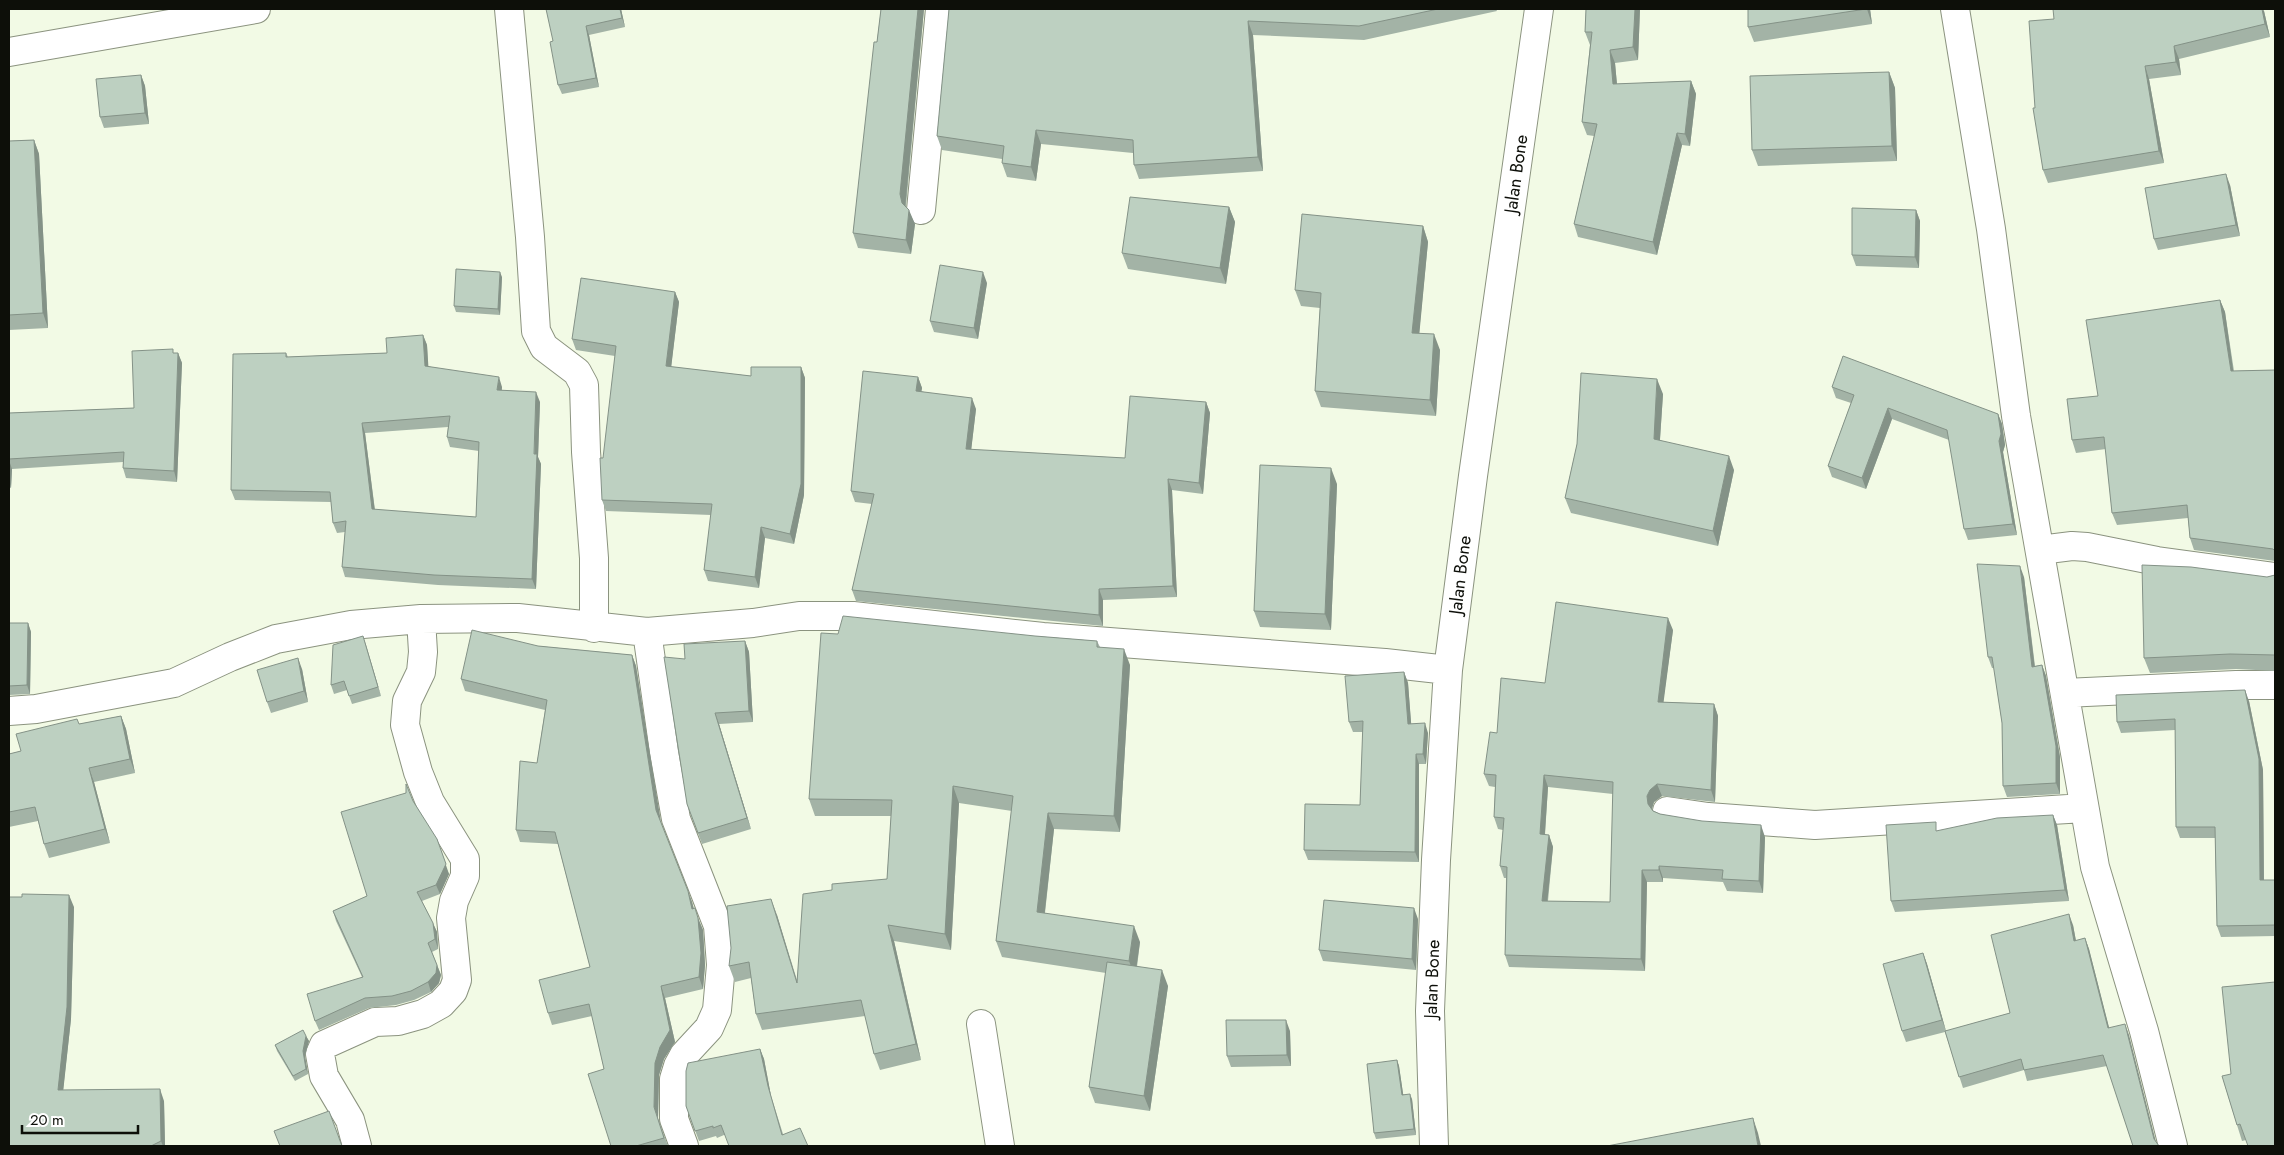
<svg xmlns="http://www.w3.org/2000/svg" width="2284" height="1155" font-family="Jost,sans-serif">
	<rect width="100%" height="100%" fill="#f2fae5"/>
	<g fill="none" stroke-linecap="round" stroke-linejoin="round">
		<g stroke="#8b937f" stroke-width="30">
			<path id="street" d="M509,9L530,237L536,331L544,347L577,372L584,385L586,452L594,558V628
				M1955,9L1991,229L2016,416L2095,867L2144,1031L2173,1146
				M9,52L256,9
				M921,210L940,9
				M2040,550L2072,546L2087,547L2157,561L2275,577
				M647,632L664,752L676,819L718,926L721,965L717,1010L709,1028L684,1055L678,1066L674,1079V1119L684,1146
				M2065,693L2236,685H2275
				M9,711L36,709L174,683L230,657L276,639L351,625L421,619L518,618L647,632L753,623L799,616H853L1043,637L1385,663L1448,670
				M1667,811L1708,817L1815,825L2084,808
				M981,1024L1000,1146
				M357,1146L350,1120L324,1076L320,1054L324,1045L375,1022L398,1021L423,1014L441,1004L453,991L457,980L451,918L454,901L465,876V859L430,802L418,772L405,725L407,701L421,672L423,652L421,619
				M1434,1146L1430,1011L1436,860L1448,670L1473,476L1539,9"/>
		</g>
		<use href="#street" stroke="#fff" stroke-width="28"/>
	</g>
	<path fill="#a3b3a6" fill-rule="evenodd" d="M621,9L625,27L589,35L599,87L562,94L558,85L553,41Z
		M881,9H924L906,206L915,224L911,254L858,248L853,233Z
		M949,9H1496L1497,11L1364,40L1253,35L1263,171L1139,179L1134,165L1133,153L1041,144L1036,181L1007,177L1002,163V159L942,150L937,136Z
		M1586,9H1640L1638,60L1615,63L1617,84L1691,81L1696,94L1690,146L1682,145L1657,255L1578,237L1574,224L1594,136L1587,135L1582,122L1590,45L1585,32Z
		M1748,9H1870L1872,24L1754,42L1748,27Z
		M2264,11L2270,37L2179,59L2181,75L2149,79L2164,163L2048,183L2043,170L2035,108L2054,19Z
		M1889,72L1895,88L1897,161L1758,166L1752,150Z
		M141,75L145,86L149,124L104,128L100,117Z
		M34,140L39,154L48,328L9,330V141Z
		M2230,185L2240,236L2158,250L2154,239Z
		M1229,207L1235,222L1226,284L1128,269L1122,253Z
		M1916,210L1920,221L1919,268L1856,266L1852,255Z
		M1423,226L1428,242L1419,333L1440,350L1436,416L1321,407L1315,391L1320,308L1301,306L1295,290Z
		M502,277L500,315L456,312L454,306Z
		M987,283L978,339L934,332L930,321Z
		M675,292L679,302L671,367L751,376L801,367L805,378L804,495L794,544L765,538L759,588L708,581L704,570L711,515L606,511L602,500L615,356L576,350L572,339Z
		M2220,300L2225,312L2234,371L2275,370V561L2194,550L2190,538L2188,518L2117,525L2112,513L2106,449L2076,453L2072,440L2098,396Z
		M423,335L427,345L428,366L502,387V390L540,402L538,457L541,464L536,589L438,585L345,577L342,567L345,532L337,533L333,523L331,502L235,500L231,490L286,353L288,357L387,353ZM448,427L447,437L450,447L479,451L476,517L375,510L365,433Z
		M175,353H178L182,363L177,482L126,478L123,468V462L12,469L11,488L9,487V413L134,408Z
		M918,377L922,388L921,391L976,409L971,450L1125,458L1206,402L1210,413L1203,494L1172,490L1177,597L1103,600V626L856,601L852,590L872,504L855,502L851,491Z
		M1832,387L1998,414L2002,424L2005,445L2003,452L2017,535L1968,540L1964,529L1949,440L1892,419L1866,489L1832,477L1828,466L1851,403L1836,398Z
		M1663,394L1660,440L1734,470L1718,546L1571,513L1565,498L1577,444Z
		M1337,484L1331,630L1260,627L1254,611Z
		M2275,575V671L2236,669L2150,673L2144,658L2267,577Z
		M2024,577L2035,666L2042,665L2046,676L2060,757V794L2007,797L2003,786L2002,723L1994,668H1992L1988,657Z
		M9,623H28L31,632L30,694L9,695Z
		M1673,630L1663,702L1714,704L1718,716L1715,802L1662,796L1654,802L1652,810L1660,814L1765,837L1763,893L1727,891L1723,882L1663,878V882H1647L1645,971L1509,967L1505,955L1506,878H1504L1500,866L1503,830L1498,829L1494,817L1495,787L1489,786L1484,774L1545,683ZM1548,787L1613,794L1610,902L1548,901L1553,847L1549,835H1545Z
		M838,634L1035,636L1097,641L1100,647L1130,665L1120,832L1054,829L1045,913L1140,942L1137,967L1168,986L1150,1111L1095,1103L1089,1087L1106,973L1002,957L996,941L1012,811L959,803L951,950L894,941L921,1060L880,1070L874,1054L865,1016L762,1030L756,1014L751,978L735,982L729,966L777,915L797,980L832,890L887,879L891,816H815L809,799Z
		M363,636L381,696L352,704L347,690L334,694L331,685Z
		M745,641L749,652L753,722L719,724L751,829L702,844L687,804L685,659Z
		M538,646L632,655L636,666L660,821L692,902L694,909L703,930L705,965L703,989L665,998L675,1042L664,1059L659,1075L658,1119L668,1146H611L604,1069L592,1016L552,1025L548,1013L590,967L558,844L520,842L516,830L537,763L545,710L465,691L461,679Z
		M302,669L308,702L271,713L267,702Z
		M1404,672L1408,683L1411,724L1428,733L1426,764H1419V862L1308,860L1304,850L1360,805L1363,732H1353L1349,722Z
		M2249,701L2263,770L2264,880H2275V936L2221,937L2217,926L2215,838H2180L2176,827L2175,730L2121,733L2117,722Z
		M121,716L126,729L135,773L94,782L110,843L49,858L44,844L38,821L9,827V754L21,751L79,724Z
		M413,801L449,874L440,894L422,901L437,932L438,949L432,952L441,975L439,983L431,992L414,1000L396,1005L369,1008L319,1030L315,1021L362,977L336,921L333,911L367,896Z
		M2053,815L2057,825L2069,901L1895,912L1891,901L1939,831Z
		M74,907L71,1019L63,1090L164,1101L165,1146H9Z
		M1418,919L1416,970L1323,961L1319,950Z
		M2073,925L2076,941L2085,938L2089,949L2109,1028L2129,1035L2133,1146L2107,1066L2027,1081L2024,1070L1963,1088L1945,1032L1906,1042L1902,1031L1923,953L1927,964L1946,1031L2010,1013Z
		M1290,1031L1291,1066L1231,1067L1227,1056Z
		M306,1036L309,1041L305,1056L308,1074L295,1081L277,1051L275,1045Z
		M760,1049L764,1059L771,1096L783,1134L808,1146L724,1135L717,1138L716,1136L699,1141L686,1106Z
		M1397,1060L1399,1066L1403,1094L1412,1099L1416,1135L1376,1139L1374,1133Z
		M2222,1076L2246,1140L2242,1141L2237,1125Z"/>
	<path fill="#849287" d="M620,9H621L625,27L622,18Z
		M918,9H924L905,209L902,203L900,194Z
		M1635,9H1640L1638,60L1633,47Z
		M1867,9H1870L1872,24Z
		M2262,9H2263L2264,11L2270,37L2265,24Z
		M1248,21L1253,35L1263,171L1258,157Z
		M586,26L589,35L599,87L596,78Z
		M2174,46L2179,59L2181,75L2176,62Z
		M1610,50L1615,63L1618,96L1613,84Z
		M2145,66L2149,79L2164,163L2159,151Z
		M1889,72L1895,88L1897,161L1892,146Z
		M141,75L145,86L149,124L145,113Z
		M1691,81L1696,94L1690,146L1685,134Z
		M1036,130L1041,144L1036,181L1031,167Z
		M1677,133L1682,145L1657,255L1653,242Z
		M34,140L39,154L48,328L43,313Z
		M2226,174L2230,185L2240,236L2236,225Z
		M1229,207L1235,222L1226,284L1220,268Z
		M909,210L915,224L911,254L906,240Z
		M1916,210L1920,221L1919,268L1915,257Z
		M1423,226L1428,242L1418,348L1412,333Z
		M500,272L502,277L500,315L498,309Z
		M983,272L987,283L978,339L974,328Z
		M675,292L679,302L670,377L666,366Z
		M2220,300L2225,312L2235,384L2231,371Z
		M1434,334L1440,350L1436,416L1430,400Z
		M423,335L427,345L429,376L425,366Z
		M178,353L182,363L177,482L174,471Z
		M801,367L805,378L804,495L794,544L790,534Z
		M499,377L502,387L500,400L497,390Z
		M918,377L922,388L920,402L916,391Z
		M1657,379L1663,394L1659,453L1654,439Z
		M536,392L540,402L538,457L541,464L536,589L532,579Z
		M972,398L976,409L970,460L966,449Z
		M1206,402L1210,413L1203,494L1199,483Z
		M1888,408L1892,419L1866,489L1862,478Z
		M1998,414L2002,424L2005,445L2003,452L2017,535L2013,524L1999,441Z
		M362,423L365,433L376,520L372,509Z
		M1729,456L1734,470L1718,546L1713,531Z
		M9,460L12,469L11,488L9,480Z
		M1331,468L1337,484L1331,630L1325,614Z
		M1168,479L1172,490L1177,597L1173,586Z
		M761,527L765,538L759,588L755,577Z
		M2020,566L2024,577L2036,678L2032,667Z
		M1099,589L1103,600V626L1099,615Z
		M1668,618L1673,630L1662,714L1658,702Z
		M28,623L31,632L30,694L27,685Z
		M363,636L366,645L381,696L378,687Z
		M745,641L749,652L753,722L749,711Z
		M1124,649L1130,665L1120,832L1114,816Z
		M632,655L636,666L661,822L656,810Z
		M298,658L302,669L308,702L304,691Z
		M2042,665L2046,676L2060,757V794L2056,783Z
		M1404,672L1408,683L1412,734L1408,724Z
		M2245,690L2249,701L2263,770L2264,891L2260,880Z
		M1714,704L1718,716L1715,802L1711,790Z
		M715,713L719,724L751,829L747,818Z
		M121,716L126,729L135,773L130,759Z
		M1425,723L1428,733L1426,764L1423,754Z
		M1416,754L1419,764V862L1415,852Z
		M89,768L94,782L110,843L105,829Z
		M1544,775L1548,787L1544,846L1540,834Z
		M1657,784L1662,796L1654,802L1652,808V816L1648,804L1647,796L1650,790Z
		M953,786L959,803L951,950L945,934Z
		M1048,813L1054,829L1043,928L1037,912Z
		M2053,815L2057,825L2069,901L2065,890Z
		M1761,825L1765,837L1763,893L1759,881Z
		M1549,835L1553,847L1546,913L1542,901Z
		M437,839L449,874L440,894L436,885Z
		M1659,866L1663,878V882L1659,870Z
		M1642,870L1647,882L1645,971L1641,959Z
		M688,891L692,902L697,921L692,909Z
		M69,895L74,907L71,1019L62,1102L58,1090Z
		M771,899L777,915L802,999L797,983Z
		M1414,908L1418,919L1416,970L1412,959Z
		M2069,914L2073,925L2078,952L2074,941Z
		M698,918L703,930L705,965L703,989L699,977Z
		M433,923L437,932L438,949L435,939Z
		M888,925L894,941L921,1060L916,1044Z
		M1134,926L1140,942L1135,977L1129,961Z
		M2085,938L2089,949L2112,1039L2108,1028Z
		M1923,953L1927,964L1946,1031L1942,1020Z
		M437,965L441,975L439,983L431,992L428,982Z
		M1162,970L1168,986L1150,1111L1144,1096Z
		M661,986L665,998L675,1042L664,1059L659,1075L658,1119L668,1146L654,1107L655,1063Z
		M1286,1020L1290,1031L1291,1066L1287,1055Z
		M2125,1024L2129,1035L2157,1146L2154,1139Z
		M306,1036L309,1041L305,1056L308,1074L306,1069L303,1051Z
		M760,1049L764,1059L771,1096L786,1145L768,1086Z
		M1397,1060L1399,1066L1404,1100L1402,1095Z
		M160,1089L164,1101L165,1146H163L161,1141Z
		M1410,1094L1412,1099L1416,1135L1414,1129Z
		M1753,1118L1758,1133L1761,1146H1758Z"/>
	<path fill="#bdd0c1" stroke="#849287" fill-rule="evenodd" d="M546,9H620L622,18L586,26L596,78L558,85L550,42L553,41Z
		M881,9H918L900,194L902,203L909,210L906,240L853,233L874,42H877Z
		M949,9H1438L1359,26L1248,21L1258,157L1134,165L1133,140L1036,130L1031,167L1002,163L1004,146L937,136Z
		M1586,9H1635L1633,47L1610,50L1613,84L1691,81L1685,134L1677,133L1653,242L1574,224L1597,124L1582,122L1592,32H1585Z
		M1748,9H1866L1748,27Z
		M2053,9H2262L2265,24L2174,46L2176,62L2145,66L2159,151L2043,170L2033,108H2035L2029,21L2054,19Z
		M1889,72L1892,146L1752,150L1750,76Z
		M141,75L145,113L100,117L96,79Z
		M34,140L43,313L9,315V141Z
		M2226,174L2236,225L2154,239L2145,188Z
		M1130,197L1229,207L1220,268L1122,253Z
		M1852,208L1916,210L1915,257L1852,255Z
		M1302,214L1423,226L1412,333L1434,334L1430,400L1315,391L1321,293L1295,290Z
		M940,265L983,272L974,328L930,321Z
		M456,269L500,272L498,309L454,306Z
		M581,278L675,292L666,366L751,376V367H801V484L790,534L761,527L755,577L704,570L712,504L602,500L600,458H603L616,346L572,339Z
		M2220,300L2231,371L2275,370V551L2273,549L2190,538L2187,505L2112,513L2104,437L2072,440L2067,399L2098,396L2086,320Z
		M423,335L425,366L499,377L497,390L536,392L534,454H537L532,579L434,575L342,567L346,521L333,523L330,492L231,490L233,354L286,353V357L387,353L386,338ZM450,416L447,437L479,442L476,517L372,509L362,423Z
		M173,349V353H178L174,471L123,468L124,452L9,459V413L134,408L132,351Z
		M1843,356L1998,414L2001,434L1999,441L2013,524L1964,529L1947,430L1888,408L1862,478L1828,466L1854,395L1832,387Z
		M863,371L918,377L916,391L972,398L966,449L1125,458L1130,396L1206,402L1199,483L1168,479L1173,586L1099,589V615L852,590L874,494L851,491Z
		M1581,373L1657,379L1654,439L1729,456L1713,531L1565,498L1577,444Z
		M1260,465L1331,468L1325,614L1254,611Z
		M1977,564L2020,566L2032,667L2042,665L2056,746V783L2003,786L2002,723L1992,657H1988Z
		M2142,565L2191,567L2267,577L2275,575V655L2230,654L2144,658Z
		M1556,602L1668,618L1658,702L1714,704L1711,790L1657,784L1650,790L1647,796L1648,804L1653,811L1660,814L1702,821L1761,825L1759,881L1722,879L1723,870L1659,866V870H1642L1641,959L1505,955L1507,867L1500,866L1504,818L1494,817L1496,775L1484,774L1490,732L1497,733L1501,678L1545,683ZM1544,775L1613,782L1610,902L1542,901L1549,835L1540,834Z
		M843,616L1035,636L1097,641V647L1124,649L1114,816L1048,813L1037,912L1134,926L1129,961L996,941L1013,796L953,786L945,934L888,925L916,1044L874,1054L861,1000L756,1014L749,962L729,966L731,948L727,906L771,899L797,983L803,894L832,890V884L887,879L892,800L809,799L821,633L838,634Z
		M9,623H28L27,685L9,686Z
		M472,630L538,646L632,655L656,810L688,891L692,909L695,908L698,918L701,953L699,977L661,986L670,1030L660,1047L655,1063L654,1107L664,1138L636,1146H611L588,1074L604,1069L589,1004L548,1013L539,980L590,967L555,832L516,830L520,761L537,763L547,700L461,679Z
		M363,636L378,687L349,696L344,681L331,685L333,645Z
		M745,641L749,711L715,713L747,818L698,833L687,804L664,657L685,659L684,644Z
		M298,658L304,691L267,702L257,670Z
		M1404,672L1408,724L1425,723L1423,754H1416L1415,852L1304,850L1305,804L1360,805L1363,721L1349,722L1345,676Z
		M2245,690L2259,759L2260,880H2275V925L2217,926L2215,827H2176L2175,719L2117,722L2116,695Z
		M121,716L130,759L89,768L105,829L44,844L35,807L9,812V754L21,751L16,734L77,719L79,724Z
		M406,784L413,801L437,839L446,864L436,885L417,892L433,923L435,939L428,943L437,965L436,973L428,982L411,991L392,996L365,998L315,1021L307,994L363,977L333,911L367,896L341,812L406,793Z
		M2053,815L2065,890L1891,901L1886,825L1936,822V831L1997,818Z
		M22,894L69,895L67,1007L58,1090L160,1089L161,1141L151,1146H9V897H22Z
		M1324,900L1414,908L1412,959L1319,950Z
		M2069,914L2074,941L2085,938L2108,1028L2125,1024L2154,1139L2159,1146H2133L2103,1055L2024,1070L2021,1059L1959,1077L1945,1031L2010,1013L1991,935Z
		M1923,953L1942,1020L1902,1031L1883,964Z
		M1107,962L1162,970L1144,1096L1089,1087Z
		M2275,982V1146H2248L2240,1124L2237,1125L2222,1076L2231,1074L2222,987Z
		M1226,1020H1286L1287,1055L1227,1056Z
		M303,1030L306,1036L303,1051L306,1069L293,1076L275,1045Z
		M760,1049L768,1086L782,1135L800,1128L808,1146H729L721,1125L713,1128V1126L695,1131L686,1106V1071L688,1063Z
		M1397,1060L1402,1095L1410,1094L1414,1129L1374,1133L1367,1064Z
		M329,1111L342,1146H280L274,1131Z
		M1753,1118L1758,1146H1607Z"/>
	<g text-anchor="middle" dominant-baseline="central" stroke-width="4.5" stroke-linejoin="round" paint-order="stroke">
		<g font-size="18" fill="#0d0f09" stroke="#fff">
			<text transform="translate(1516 174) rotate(-82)">Jalan Bone</text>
			<text transform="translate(1460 575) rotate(-83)">Jalan Bone</text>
			<text transform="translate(1432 979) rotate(-88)">Jalan Bone</text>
		</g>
	</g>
	<rect width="2284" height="1155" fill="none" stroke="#0d0f09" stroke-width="20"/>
	<path d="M22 1125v8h116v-8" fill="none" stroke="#0d0f09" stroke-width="2.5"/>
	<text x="30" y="1125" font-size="15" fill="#0d0f09" stroke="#ffffff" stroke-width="4" paint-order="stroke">20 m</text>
</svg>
